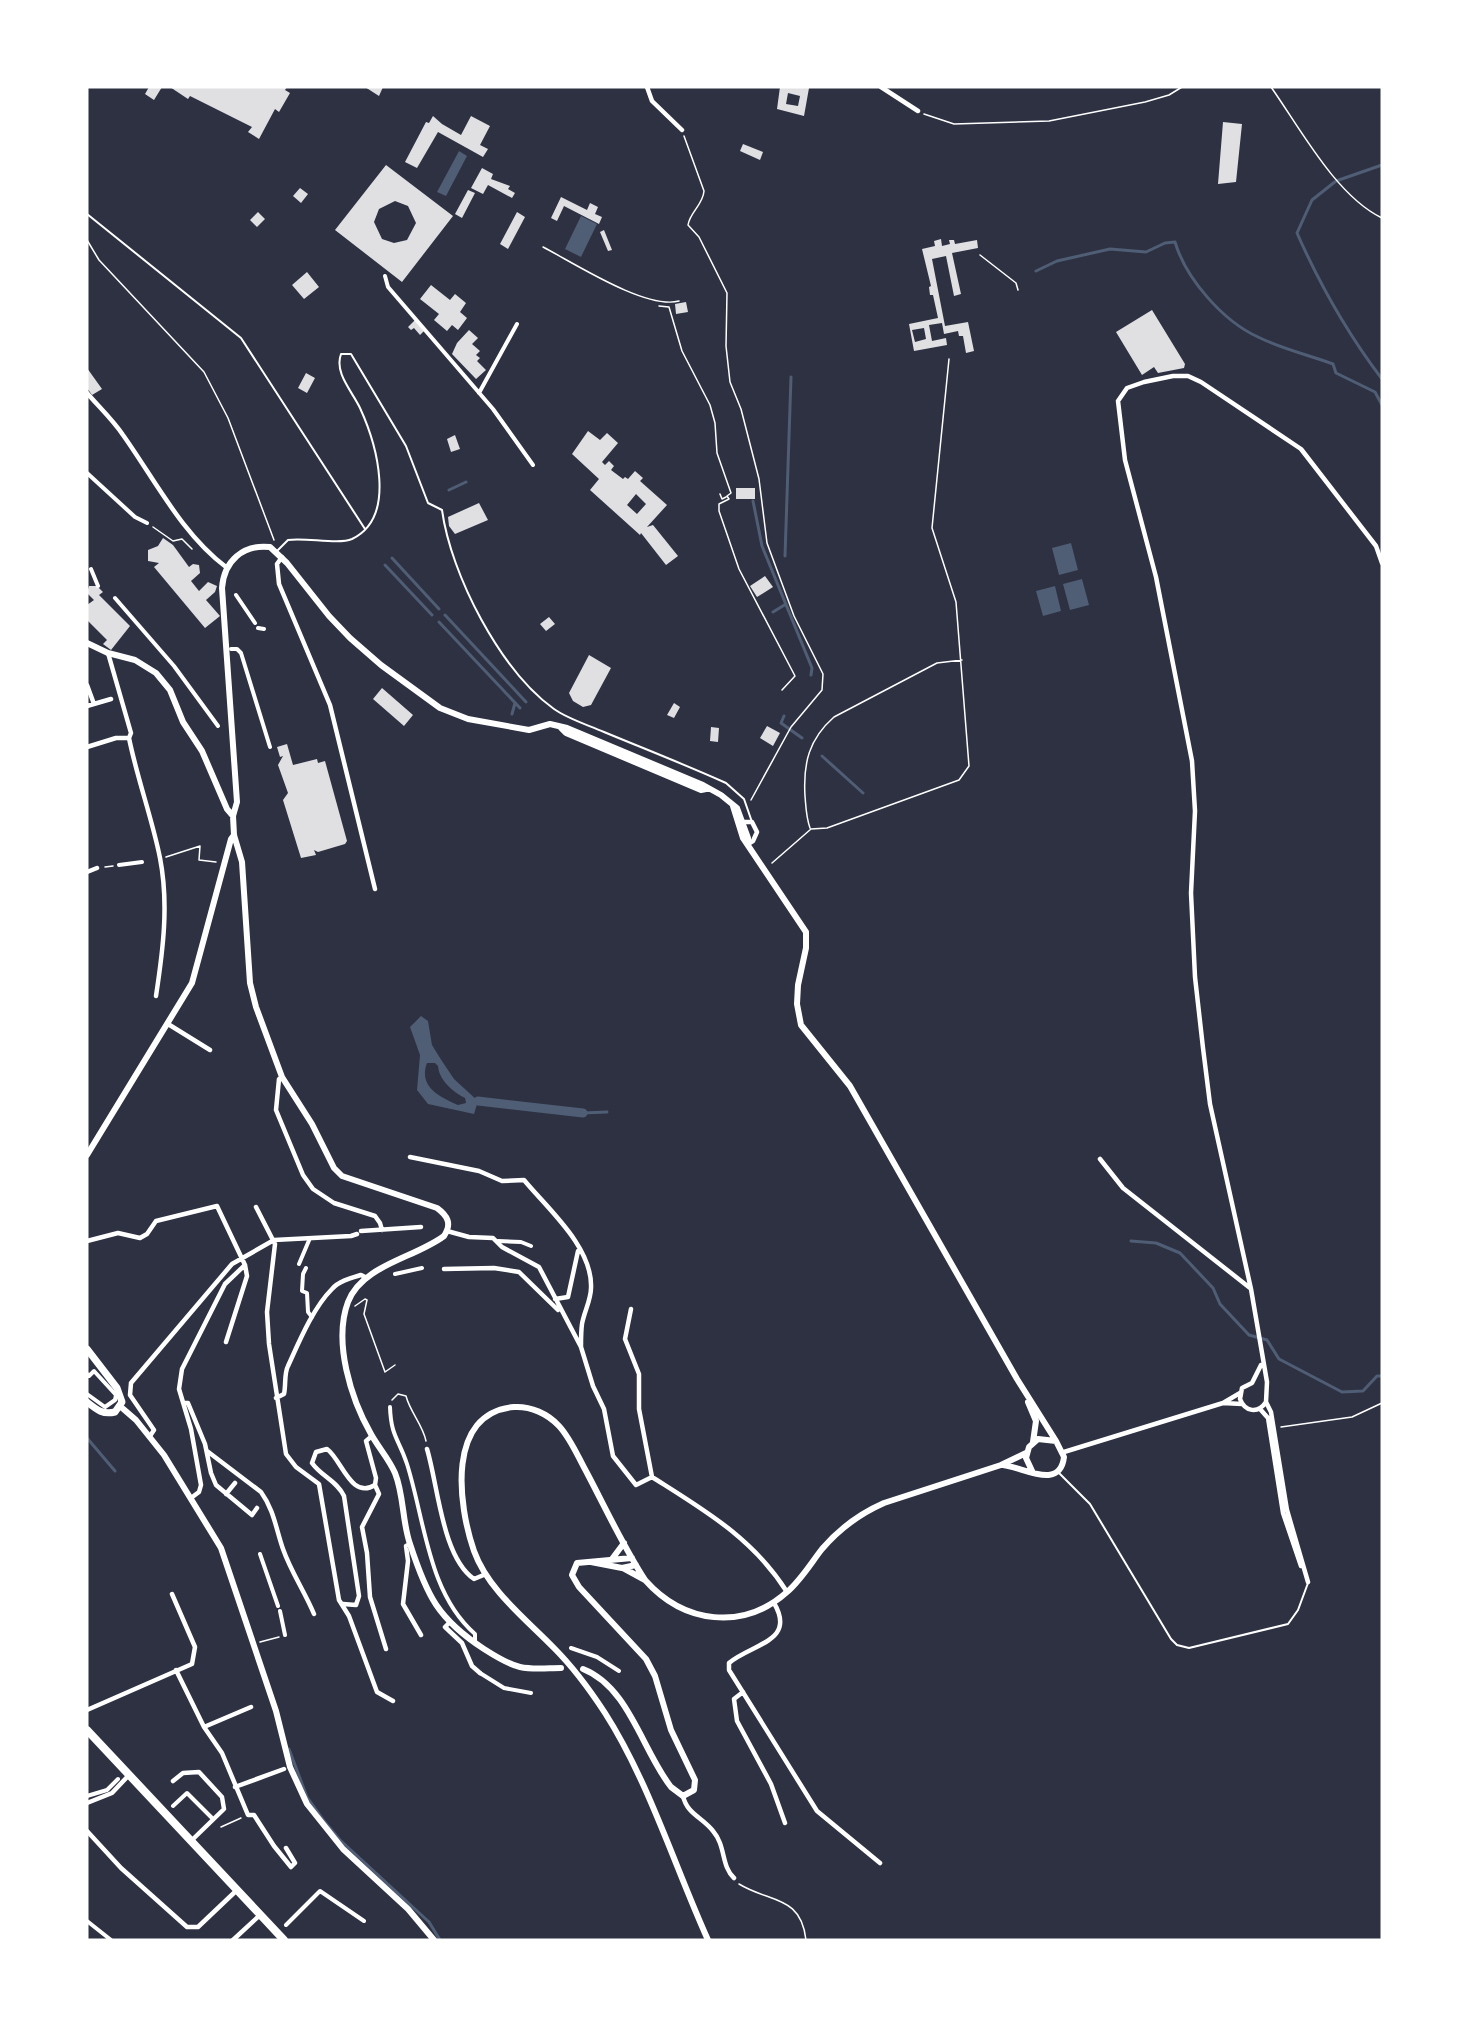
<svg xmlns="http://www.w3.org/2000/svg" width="1469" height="2027" font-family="'Fira Sans',sans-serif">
	<rect width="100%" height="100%" fill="#2d3142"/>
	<path fill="#4f5d75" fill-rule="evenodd" d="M459,151L467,156L446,196L437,192Z
		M581,216L597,224L581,257L565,249Z
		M1071,543L1078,570L1059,575L1052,548Z
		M1082,579L1089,605L1070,610L1063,584Z
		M1055,586L1061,611L1043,616L1036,591Z
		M421,1016L428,1021L432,1045L440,1058L454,1079L478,1101L474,1114L428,1104L417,1090L420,1055L410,1027ZM427,1063H435L438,1066C439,1080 453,1092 465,1098L466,1103L458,1105C440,1097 418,1087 427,1063Z"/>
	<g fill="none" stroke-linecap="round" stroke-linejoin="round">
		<path stroke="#4f5d75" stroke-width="3" d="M1382,165L1336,181L1312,200L1297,233C1320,285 1347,333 1382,379
			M1036,271L1057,261L1110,249L1146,252L1165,243L1175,242C1186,279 1223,321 1258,337C1282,349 1309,355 1333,364L1336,373L1375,392L1382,405
			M449,490L466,482
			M753,501L762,546L812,668L811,675
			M785,556L791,377
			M392,558L439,609
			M385,565L432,615
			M773,612L786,604
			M445,615L526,702
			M439,622L520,708
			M512,714L515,703
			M784,716L781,723L802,738
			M822,756L863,793
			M583,1113L607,1112
			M1131,1241L1156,1243L1180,1253L1213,1288L1220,1304L1249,1335L1267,1340L1279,1359L1342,1392L1363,1391L1377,1376H1382
			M87,1438L115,1471
			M289,1749L307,1797L324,1821L340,1840L429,1922L440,1940"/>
		<path stroke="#4f5d75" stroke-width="9" d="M478,1101L583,1113"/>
	</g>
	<path fill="#e0e0e3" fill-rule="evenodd" d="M149,87H162L154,100L145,94Z
		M170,87H287L285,90L290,93L279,112L275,109L259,139L248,132L252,127L190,96L188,99Z
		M365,87H383L379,96Z
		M780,87L809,88L804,116L777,109ZM788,93L800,96L798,106L786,104Z
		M433,116L442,124L461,135L471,116L490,126L480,145L488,149L483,157L438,132L417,168L405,162L426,122L429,123Z
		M1223,122L1242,124L1236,182L1218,184Z
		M743,144L763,152L760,160L740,151Z
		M386,165L453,216L402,282L335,230ZM395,201L408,206L416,223L407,240L394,243L382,239L374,222L379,209Z
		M482,168L493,174L491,179L510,186L508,189L515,193L512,198L488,185L483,194L471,188Z
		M300,188L308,194L301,203L293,196Z
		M468,190L475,193L462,218L455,214Z
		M561,197L587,210L590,203L598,207L595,214L602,217L599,224L564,206L557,221L551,218Z
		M258,212L265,219L257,227L250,220Z
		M517,212L525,217L508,249L500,244Z
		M604,230L612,250L608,251L600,232Z
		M941,239L942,246L950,244L949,240H954L955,244L977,240L978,248L952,253L961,294L954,296L946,256L932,259L945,326L968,322L974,351L966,353L963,336H959L958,331L944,334L942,323L929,325L932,341L946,338L947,345L914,351L909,324L938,318L933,295H930L929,287L931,286L922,249L935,246L934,241ZM924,328L926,339L915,342L912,330Z
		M307,272L319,287L304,299L292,285Z
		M431,285L450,300L455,294L466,303L460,312L467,318L458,330L452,325L447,331L434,320L439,314L420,299Z
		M686,302L688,312L676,314L675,304Z
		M1152,310L1185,364L1184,368L1158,373L1154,367L1142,375L1116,332Z
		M415,320L424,331L420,335L414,328L411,330L408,327Z
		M469,330L478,338L472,344L480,351L476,355L480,358L477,361L486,370L476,379L452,354L457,343Z
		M87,368L102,389L92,395L87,388Z
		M306,373L315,378L307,393L298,388Z
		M588,431L600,440L607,433L618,443L602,462L605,465L609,461L614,466L611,470L623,479L625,477L628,479L635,471L643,478L640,481L667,505L647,527L653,525L678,556L666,565L641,533L640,535L590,490L599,479L572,454ZM636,494L646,504L637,514L627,505Z
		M455,435L460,449L451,452L447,439Z
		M736,488H755V499H736Z
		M479,503L488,520L455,534L449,526L448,517Z
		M163,538L173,545L189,567L193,564L199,565L200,573L191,581L199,591L208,582L217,586L215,592L206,600L220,616L205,628L154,567L159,563L148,561V550L158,546Z
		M765,576L773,587L757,597L750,586Z
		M89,586H97L103,592L99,595L130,626L111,650L103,644L107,640L87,620V605L94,600L87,593Z
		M549,617L555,624L546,631L540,624Z
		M589,655L611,668L591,705L583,707L573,701L569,693Z
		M382,688L413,715L404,726L373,699Z
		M674,703L680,707L674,718L667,715Z
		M767,726L780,733L773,746L760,738Z
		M711,727L719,728L718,742L710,741Z
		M287,744L293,765L317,759L318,763L325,761L347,841L345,844L318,852L314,850L316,855L301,858L283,800L288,793L278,765L283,756L280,757L277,747Z"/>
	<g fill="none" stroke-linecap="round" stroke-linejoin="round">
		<path stroke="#fff" stroke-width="1.5" d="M1271,87C1300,128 1336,196 1382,218
			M924,114L954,124L1049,121L1145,102L1169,95L1182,87
			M684,136L704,191C703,205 690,212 688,225L699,237L727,293L726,346L730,382L741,409L759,479L767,543L794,616L823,674L822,690L791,727L751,800
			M87,240L99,260L204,372L228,418L274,540
			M543,247C574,263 646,310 679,301
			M980,255L1016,283L1018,290
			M659,306L669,307L682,351L710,405L715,423L717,453L731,493L727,496L729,499L719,504V511L739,569L795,676L782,690
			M720,494L722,499L726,497
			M153,527L173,541L182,539L192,549
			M810,828C806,817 806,807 805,796C803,763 809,739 834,717L937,663L962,660
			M166,857L200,846L199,860L216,862
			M772,863L811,829L827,828L959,780L969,766L956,602L932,528L949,359
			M105,867L113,866
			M355,1306L365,1299L367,1300L364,1314L385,1372L395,1365
			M392,1400L398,1394L406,1396C410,1412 423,1425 426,1441
			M1281,1427L1352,1417L1382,1403
			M260,1642L279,1637
			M221,1827L241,1818
			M739,1884C770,1903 801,1895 806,1940"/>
		<path stroke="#fff" stroke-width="2" d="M87,214L241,338L365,529
			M277,551L288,540C305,537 338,545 352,539C398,517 376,443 360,408C352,391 334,373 341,354H351L406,446L428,503L442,510C451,575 500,670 554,709C568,719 588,725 604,732C645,749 686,765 726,783L744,799L752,822
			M1058,1472L1090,1504L1171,1639L1177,1645L1189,1648L1288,1624L1298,1610L1308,1583"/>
		<path stroke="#fff" stroke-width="4" d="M385,276L388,287L493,409L533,465
			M479,393L517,324
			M87,473L135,517L147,523
			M91,569L98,586
			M236,595L255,623
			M115,598L174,666L218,726
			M258,628L264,629
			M231,649H237L241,653L270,747
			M119,865L142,862
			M498,1241L521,1242L531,1246
			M299,1264L310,1238
			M306,1268L303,1274L302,1291L307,1293L308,1312L312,1317
			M395,1274L422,1268
			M87,1374L89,1376L94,1371L116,1395L115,1400L105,1407L87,1394
			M390,1407C391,1437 399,1439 407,1464C425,1521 428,1593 475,1634V1643
			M260,1554L278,1606
			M280,1611L285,1635
			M571,1648L597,1657L619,1671
			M480,1673L504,1688L531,1693
			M87,1796L107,1790L118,1779
			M173,1806L187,1793L212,1818
			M87,1921L111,1940
			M286,1925L320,1891L364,1921"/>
		<path stroke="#fff" stroke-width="4.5" d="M647,87L652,101L682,130
			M881,87L918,111
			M87,393C99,407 113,420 123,435C155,480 182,534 226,567
			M282,557L277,564L279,584L330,705L375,889
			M108,653L131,733L129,738C137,778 152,818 160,858C169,904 163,950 156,996
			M87,685L94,704
			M87,706L111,699
			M87,747L116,738H129
			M743,822H752L757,832L753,841L748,844
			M87,872L97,868
			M168,1024L210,1050
			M282,1077L279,1079L276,1110L303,1175L313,1189L334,1203L375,1216L380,1223L382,1230
			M410,1157L479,1171L502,1181L524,1180C547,1208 593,1247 591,1288C591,1300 584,1312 582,1324C581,1331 581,1339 581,1347
			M1100,1159L1123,1188L1250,1288
			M256,1207L275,1244L267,1312L269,1344L286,1454L296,1467L319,1484L339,1600L349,1616L377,1692L393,1701
			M361,1231L421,1227
			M447,1231L469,1237L493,1238L502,1247L539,1267L581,1347L593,1386L604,1409L613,1456L636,1485L652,1477
			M87,1241L118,1233L140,1238L147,1234L156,1221L217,1206L245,1265L247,1276L226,1342
			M444,1269L494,1268L519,1272L558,1310
			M555,1299L568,1297L578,1251
			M631,1309L625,1339L639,1374V1409L652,1477C704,1510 753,1538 787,1592
			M1261,1365L1252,1383L1242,1388L1240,1399C1245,1412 1258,1414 1266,1402
			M276,1398L284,1394C286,1386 284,1373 288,1366C299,1342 313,1308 332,1289C339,1281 351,1278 361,1275L367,1278
			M183,1403H188L205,1444L211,1473L216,1485L252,1515L257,1508
			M1223,1403L1242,1404
			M1260,1409L1268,1418L1283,1513L1301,1566
			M150,1436L154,1430L130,1395L131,1383L232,1264L274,1240L351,1236L357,1234
			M427,1449C438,1485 442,1557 474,1579L486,1574
			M207,1451L261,1492C274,1510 276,1529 283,1549C291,1572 305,1592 314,1614
			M1064,1452L1223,1403L1240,1393
			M375,1485L379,1494L362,1527L367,1553L370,1597L386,1649
			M226,1494L235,1483
			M191,1498L199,1492L201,1485L191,1429L179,1389L182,1369L225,1284L245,1265
			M410,1544L406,1546L408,1561L403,1604L421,1635
			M1308,1582L1287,1510L1271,1412L1266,1402L1267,1382L1251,1289L1210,1104L1203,1048L1195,977L1191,893L1195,811L1192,761L1156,577L1125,460L1118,401L1127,388L1144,382L1173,376H1188L1201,382L1301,449L1376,546L1382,563
			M774,1603C797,1642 751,1644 729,1663V1670L817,1811L880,1863
			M343,1604L356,1605L359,1596L344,1496C337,1481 321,1476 312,1463L316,1452L327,1449C342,1460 351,1500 375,1485L376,1478L366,1441L372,1436
			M449,1623L445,1627L462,1643L472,1666L480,1673
			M176,1670L204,1727L222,1753L248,1815H254L274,1846L291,1867L295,1863L286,1848
			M743,1692L734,1699L737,1721L771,1784L785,1823
			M87,1710L192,1664L195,1647L172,1594
			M204,1727L251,1707
			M173,1781L183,1773L199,1772L222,1797L224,1809L191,1841
			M235,1787L284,1769
			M683,1796C687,1814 702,1817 713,1831C726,1846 721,1866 734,1878
			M87,1803L112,1793L129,1775
			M87,1831L121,1868L187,1927H198L237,1890
			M233,1940L260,1915"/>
		<path stroke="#fff" stroke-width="6" d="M87,643L108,653L135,660L156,673L170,690L183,722L202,751L227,809L233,816
			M561,728L566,733L701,790L706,789
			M733,806L743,838L806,932V948L798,985L797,1004L801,1025L850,1086L1017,1379L1056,1441
			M87,1155L192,983L231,839L234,835
			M1028,1402L1036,1421L1033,1442
			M121,1407L136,1420L164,1455L221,1548L276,1711L290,1767L307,1804L343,1849L408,1909L434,1940
			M1003,1465C1023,1467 1060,1491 1064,1457L1056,1441L1038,1439L1029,1447L1026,1458L1033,1473
			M612,1559L624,1543
			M591,1562L622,1568L636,1565
			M623,1568L645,1580
			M561,1668C548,1668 533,1670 520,1667C507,1664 495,1656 484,1649C438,1619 427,1596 410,1544C402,1521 404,1495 395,1473C389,1459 378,1447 371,1434C351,1399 333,1342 348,1302C362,1265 415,1258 444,1236C452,1224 448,1216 437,1208L342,1176L334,1168L312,1124L282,1077L256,1007L250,983L242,862L234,835L233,816L237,802L222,588C224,561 243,544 270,547L287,563L329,616L350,638L381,665L440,708L468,719L529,730L550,724L567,728L703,785L721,795L737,808L748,838V844
			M583,1669C629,1687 642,1750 671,1787L683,1796L694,1790L695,1780L671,1730L655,1676L646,1659L579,1587L572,1575L577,1563L632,1558
			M708,1940C675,1867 648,1780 605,1713C590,1690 573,1667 554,1648C526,1619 488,1590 474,1551C458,1505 446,1413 514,1407C531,1406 548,1414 559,1426C571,1439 578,1457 587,1473C606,1509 623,1546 645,1580C684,1624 743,1631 787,1592C801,1580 811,1563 822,1549C840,1528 859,1514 884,1503L1001,1465L1026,1453"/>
		<path stroke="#fff" stroke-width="7" d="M87,1349L117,1388L122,1402L115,1412C103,1415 97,1410 87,1402"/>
		<path stroke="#fff" stroke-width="8" d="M87,1730L284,1940"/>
	</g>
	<rect width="1469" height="2027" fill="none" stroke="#ffffff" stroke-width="177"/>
</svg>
